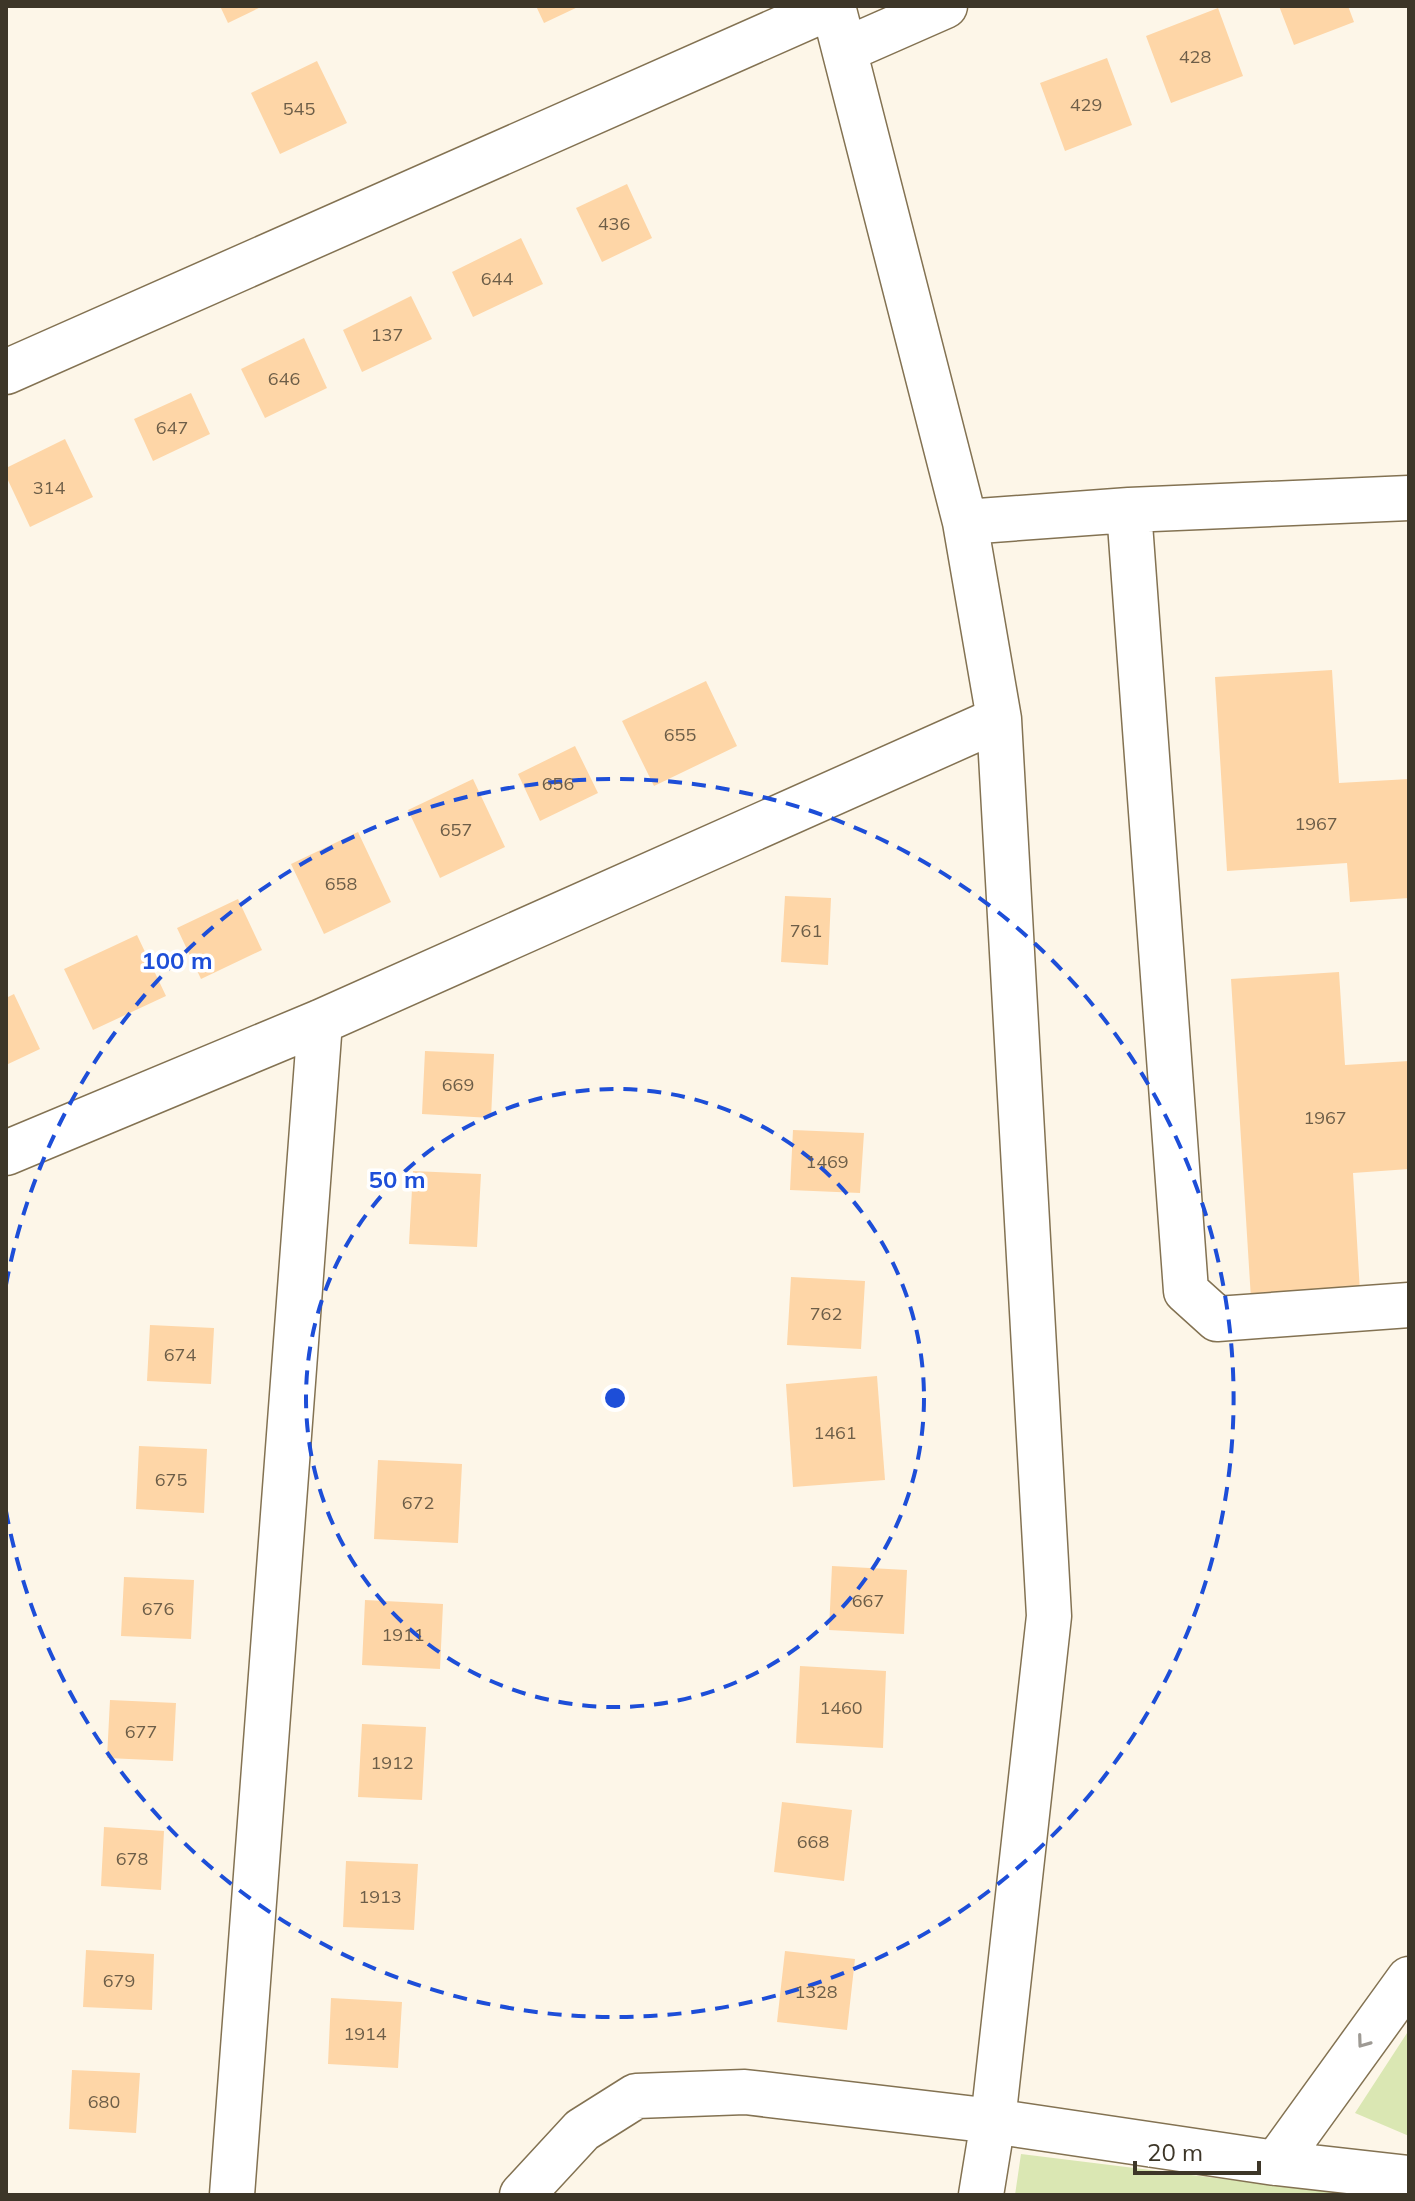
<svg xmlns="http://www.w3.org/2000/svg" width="1415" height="2201" font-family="Mulish,sans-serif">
	<rect width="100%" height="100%" fill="#fdf6e8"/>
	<path fill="#dae7b3" d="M1409,2030V2136L1355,2113Z
		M1021,2154L1354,2195H1015Z"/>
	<path fill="#fed6a7" d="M220,6H263L228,23Z
		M536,6H580L544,23Z
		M1279,6H1348L1354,22L1294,45Z
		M1218,8L1243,76L1171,103L1146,36Z
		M1107,58L1132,125L1065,151L1040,83Z
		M317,61L347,123L280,154L251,93Z
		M627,184L652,238L602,262L576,208Z
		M521,238L543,284L473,317L452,272Z
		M411,296L432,339L362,372L343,330Z
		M304,338L327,388L265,418L241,369Z
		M191,393L210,434L153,461L134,419Z
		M65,439L93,497L30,527L6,476V468Z
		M1332,670L1339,783L1409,779V898L1350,902L1347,863L1227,871L1215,677Z
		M706,681L737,746L654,786L622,721Z
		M575,746L598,793L540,821L518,774Z
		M473,779L505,847L440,878L408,810Z
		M358,832L391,902L324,934L291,864Z
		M785,896L831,898L828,965L781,962Z
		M238,899L262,950L201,979L177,928Z
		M137,935L166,996L93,1030L64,969Z
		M1339,972L1345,1065L1409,1061V1169L1353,1173L1360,1292L1251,1299L1231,979Z
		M14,994L40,1049L6,1065V998Z
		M425,1051L494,1054L491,1118L422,1114Z
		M793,1130L864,1133L860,1193L790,1190Z
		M413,1171L481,1174L477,1247L409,1244Z
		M791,1277L865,1281L861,1349L787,1345Z
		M150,1325L214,1328L211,1384L147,1381Z
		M877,1376L885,1480L793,1487L786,1384Z
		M139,1446L207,1449L204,1513L136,1509Z
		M378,1460L462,1464L458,1543L374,1539Z
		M832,1566L907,1570L904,1634L829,1630Z
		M124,1577L194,1580L191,1639L121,1636Z
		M365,1600L443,1604L440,1669L362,1665Z
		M800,1666L886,1671L883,1748L796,1743Z
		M110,1700L176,1703L173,1761L107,1758Z
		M362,1724L426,1727L422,1800L358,1797Z
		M782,1802L852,1810L844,1881L774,1872Z
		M104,1827L164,1831L161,1890L101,1886Z
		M346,1861L418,1864L414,1930L343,1927Z
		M86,1950L154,1954L152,2010L83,2007Z
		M785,1951L855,1959L847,2030L777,2022Z
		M331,1998L402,2002L398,2068L328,2064Z
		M72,2070L140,2073L136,2133L69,2129Z"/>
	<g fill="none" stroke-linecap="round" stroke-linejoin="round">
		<g stroke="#837252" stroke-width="47">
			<path id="minor" d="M845,50L945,6
				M6,372L833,6L965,522L999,719L1049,1616L993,2121L981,2195
				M1409,498L1129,510L1186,1291L1217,1319L1409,1305
				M965,522L1129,510
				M6,1153L320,1022L999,719
				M1276,2163L1409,1979
				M232,2195L320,1022
				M522,2195L582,2130L636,2096L745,2092L993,2121L1276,2163L1409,2178"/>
		</g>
		<use href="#minor" stroke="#fff" stroke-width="44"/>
	</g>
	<defs><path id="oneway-chevron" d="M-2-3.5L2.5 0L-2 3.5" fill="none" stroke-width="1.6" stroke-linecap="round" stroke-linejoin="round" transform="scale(2)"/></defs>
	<use stroke="#9e9a94" href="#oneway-chevron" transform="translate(1363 2042) rotate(126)"/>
	<g fill="none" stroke="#1d4ed8" stroke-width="4" stroke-dasharray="14 10">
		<circle cx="615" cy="1398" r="309"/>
		<path d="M6 1285A619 619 0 1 1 6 1511"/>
	</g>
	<g text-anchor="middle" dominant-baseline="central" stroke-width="7" stroke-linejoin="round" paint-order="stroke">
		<g font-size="18" fill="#6d5e48">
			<text x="1195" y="56">428</text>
			<text x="1086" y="104">429</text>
			<text x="299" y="108">545</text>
			<text x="614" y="223">436</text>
			<text x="497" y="278">644</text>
			<text x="387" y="334">137</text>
			<text x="284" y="378">646</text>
			<text x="172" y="427">647</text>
			<text x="49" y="487">314</text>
			<text x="680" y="734">655</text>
			<text x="558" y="783">656</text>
			<text x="1316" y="823">1967</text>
			<text x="456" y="829">657</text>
			<text x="341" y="883">658</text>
			<text x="806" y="930">761</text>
			<text x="458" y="1084">669</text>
			<text x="1325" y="1117">1967</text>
			<text x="827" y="1161">1469</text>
			<text x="826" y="1313">762</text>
			<text x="180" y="1354">674</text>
			<text x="835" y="1432">1461</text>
			<text x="171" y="1479">675</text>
			<text x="418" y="1502">672</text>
			<text x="868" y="1600">667</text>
			<text x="158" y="1608">676</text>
			<text x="403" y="1634">1911</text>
			<text x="841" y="1707">1460</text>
			<text x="141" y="1731">677</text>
			<text x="392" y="1762">1912</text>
			<text x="813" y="1841">668</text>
			<text x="132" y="1858">678</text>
			<text x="380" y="1896">1913</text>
			<text x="119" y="1980">679</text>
			<text x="816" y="1991">1328</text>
			<text x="365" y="2033">1914</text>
			<text x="104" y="2101">680</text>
		</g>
	</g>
	<circle cx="615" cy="1398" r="12" fill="#1d4ed8" stroke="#fff" stroke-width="4"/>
	<g font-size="24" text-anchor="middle" font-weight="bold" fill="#1d4ed8" stroke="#fff" stroke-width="7" stroke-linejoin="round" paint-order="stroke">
		<text x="177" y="969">100 m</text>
		<text x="397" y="1188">50 m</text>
	</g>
	<rect width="1415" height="2201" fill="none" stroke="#3d3628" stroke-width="16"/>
	<path d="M1135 2161v12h124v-12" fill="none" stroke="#3d3628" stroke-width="4"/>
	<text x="1147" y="2161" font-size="24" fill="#3d3628" stroke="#ffffff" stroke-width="6" paint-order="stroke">20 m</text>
</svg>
